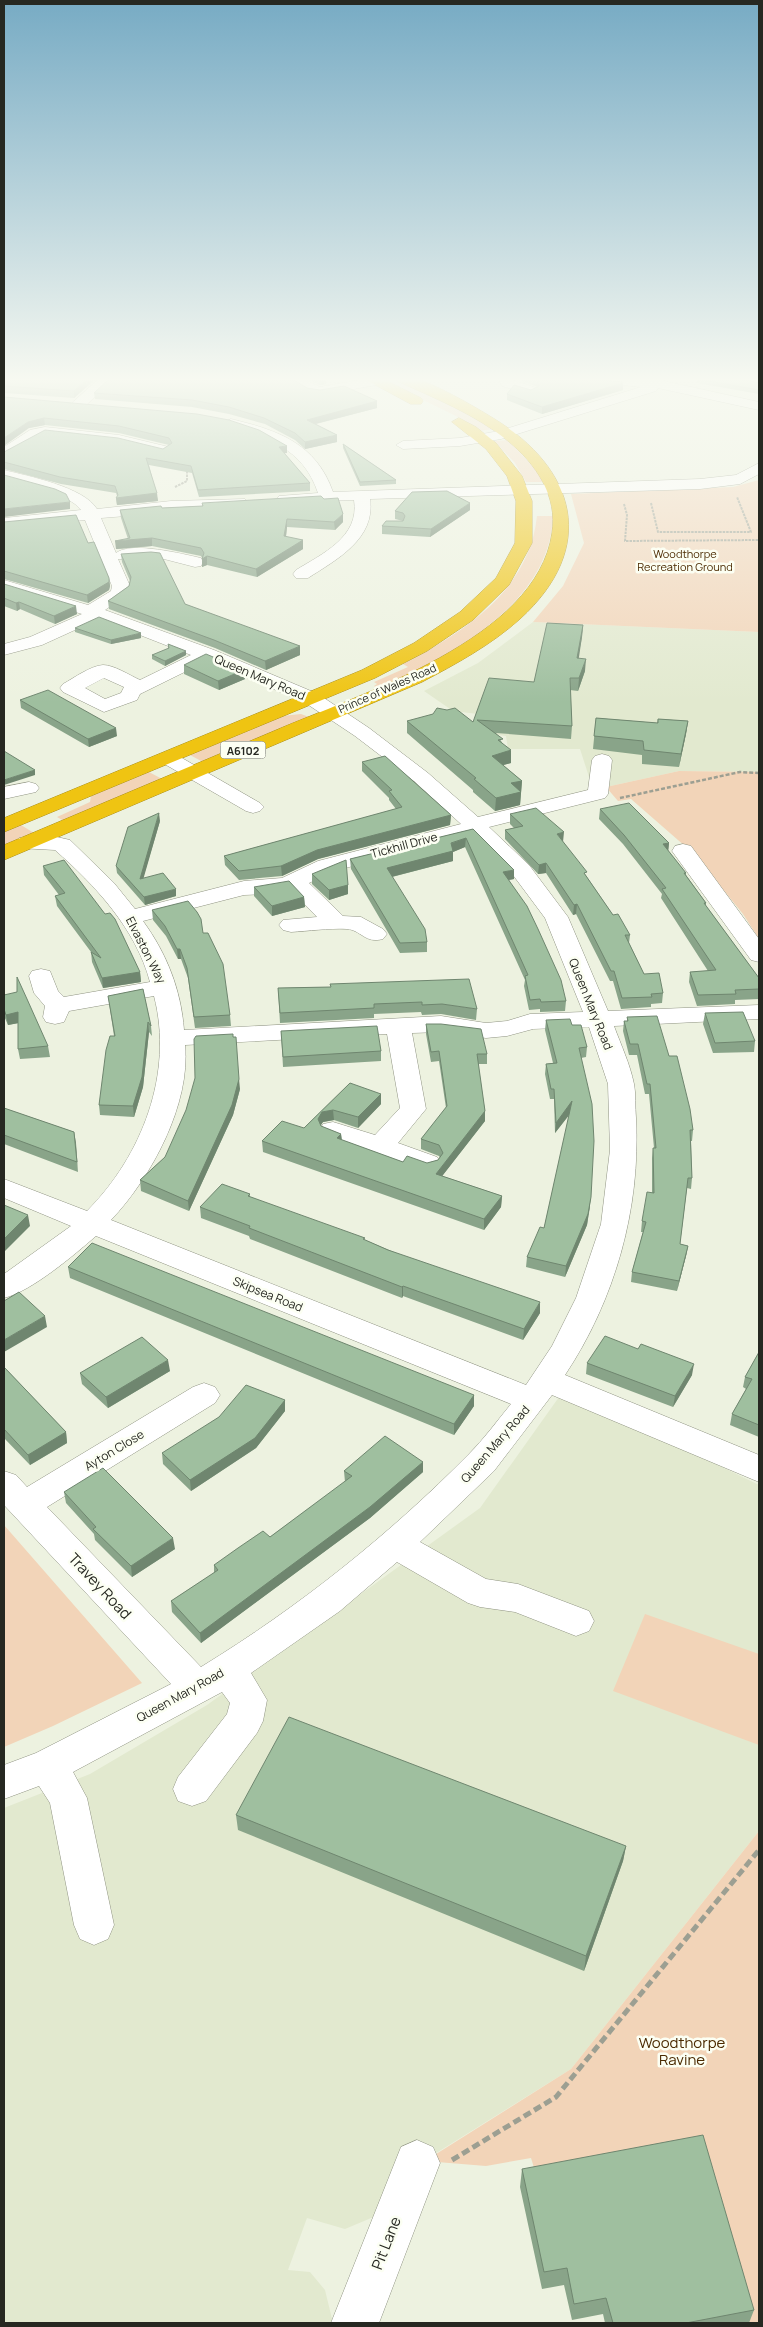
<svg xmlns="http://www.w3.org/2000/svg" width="763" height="2327" font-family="Manrope,sans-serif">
	<rect width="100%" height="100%" fill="#edf2e0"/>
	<path fill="#e2e9cf" d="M533,622L759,632V772L679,771L606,787L591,783L580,749H508L506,736L483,733L478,714L453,711L424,691L478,663Z
		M564,1390L759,1485V1831L571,2069L393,2180L376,2216L345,2229L307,2218L288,2270L310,2272L325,2290L333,2323H4V1808L90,1774L207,1705L480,1508Z"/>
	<path fill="#f2d4b8" d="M376,377H393L461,409L493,429L479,431L456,416Z
		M508,440L538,472L543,482H526L515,463L494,441Z
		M759,480V632L533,622L563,586L584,543L571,494L733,487Z
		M537,516H553C550,605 449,657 378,688L374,686L377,684L374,682L408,667L403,664C464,632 529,591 537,516Z
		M301,714L309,717L203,762L190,755L282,716Z
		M679,771L759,772V939L743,914L694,854L631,799L618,801L606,787Z
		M149,772L164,780L64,821L57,817L90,802L91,796Z
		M21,825L34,833L4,846V832Z
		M4,1525L142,1683L53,1726L4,1747Z
		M645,1614L759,1654V1745L613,1691Z
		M759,1831V2323H747L698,2153L536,2174L531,2158L486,2166L425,2161L571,2069Z"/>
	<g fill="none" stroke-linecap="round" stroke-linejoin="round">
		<g stroke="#909483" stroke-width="1">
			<path id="minor" d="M101,377H116L83,408H73L71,405L73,402Z
				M282,377H299L320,387L376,377L383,381L376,385L320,395L308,393Z
				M498,377H512L513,380L536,388L538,391L531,395L502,386Z
				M580,377L651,379L653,377H667L664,381L759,402V410L658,388L656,391L501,439L460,446L403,449L396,445L403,441L460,438L499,431L641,387L587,381Z
				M733,377H759V385L735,380Z
				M231,419C277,430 316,443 333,492L700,479L736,475L759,463V474L740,484L700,489L370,499C376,539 336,560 308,578H296L293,574L296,570C322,554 360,537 354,500L279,502L277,499L279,496L318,493C303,448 267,437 226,426L224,423Z
				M45,427L119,435L169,447L171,450L164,454L119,443L45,435L4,457V447L30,430Z
				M4,470C28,476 84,487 97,509L171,501L245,499L247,502L245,505L239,507L101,518L116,553C131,541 183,554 201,558L203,562L201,566L195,567L164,559H118L130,586L128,594L105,610L214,650L318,694L369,728L428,773L478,817L588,790L592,760L595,756L602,754L609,756L612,760L608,794L605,798L489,827L529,865L568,917L608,1011L759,1005V1019L614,1026C621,1045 630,1064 634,1084C636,1094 635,1107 636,1118C641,1208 615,1300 565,1375L759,1455V1482L552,1395L494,1471L420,1542L486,1579L518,1584L589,1611L594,1621L589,1631L576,1636L515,1612L480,1607L468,1603L397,1562L340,1611L251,1673L267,1700L263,1721L257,1733L206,1801L192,1806L178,1801L173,1789L178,1777L227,1714L230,1703L222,1692L73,1772L87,1798L114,1925L108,1939L94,1945L80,1939L74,1925L50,1803L39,1786L4,1799V1765L36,1753L171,1684L4,1505V1471L16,1475L27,1487L193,1387L204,1383L215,1387L220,1395L215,1403L47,1507L201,1667C299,1607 389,1535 469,1454C484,1439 497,1421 511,1404L96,1236C74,1255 32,1291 4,1298V1274L71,1226L4,1198V1179L87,1211C142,1156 174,1073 154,996L69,1011L64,1022L55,1024L46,1022L43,1017L45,1006L34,993L29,976L32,971L41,969L50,971L58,991L64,997L150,982C136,929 95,885 55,850L19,848L16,843L19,838L48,835L70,840L114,883L135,909L244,881L282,878L318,861L461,824L414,781L355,736L304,702L207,661L140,694L137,700L104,712L63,692L60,688L63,684C74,678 90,666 103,665C114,665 129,675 140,680L191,655L99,619L42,645L4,655V644L30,637L82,614L4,590V580L88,605L111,591L112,586L85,520L4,528V518L81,510C69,493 24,486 4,480ZM104,678L124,687L121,693L105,699L85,688ZM473,835L513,875L545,918L583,1012L530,1014L507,1021L486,1023L441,1016L184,1030C181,990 167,954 143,921L244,895L266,894L290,889L317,917L283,920L279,925L283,930L291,932C309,931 328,928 347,929C361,930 365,944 383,939L387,934L383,929L361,917L343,916L309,883L334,871ZM589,1027L608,1084L610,1150L601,1224L576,1298L552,1346L526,1385L111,1220C151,1178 191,1104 185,1045L387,1034L400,1108L375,1135L333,1122L323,1124L320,1130L323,1136L427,1172L437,1169L441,1163L437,1157L398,1143L426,1109L412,1033L441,1032L486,1038L507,1036L533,1029Z
				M168,752L175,754L260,803L264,807L260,811L253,813L246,811L161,762L158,758L161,754Z
				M29,782L36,784L39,788L36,792L4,799V787Z
				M683,844L691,846L759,939V962L751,960L672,851L675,846Z
				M417,2140L433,2147L440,2163L379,2323H331L401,2147Z"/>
		</g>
		<g stroke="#a98d17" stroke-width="1">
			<path id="highway" d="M361,377H379L421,398L423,401L421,404H411Z
				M393,377C399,377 406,376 412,377C435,384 472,405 493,418C577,469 598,548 520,619C491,645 456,664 422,682L4,860V845C94,807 184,769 274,731C360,694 537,639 552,533C558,496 536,464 508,441C475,414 434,398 395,380Z
				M459,418L476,427L496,443L522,476L532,501V543L509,585L473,620L427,651L375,678L4,832V818L362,670L414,643L460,612L496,578L515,543L516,501L507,476L486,449L452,422Z"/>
		</g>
		<path stroke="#9c9f92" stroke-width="2" stroke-dasharray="2.5 1" stroke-linecap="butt" d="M175,487L187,481V470
			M651,503L658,532H751L737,497
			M624,504L627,515L625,541L759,540"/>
		<path stroke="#9c9f92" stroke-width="2.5" stroke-dasharray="4 2" stroke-linecap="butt" d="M620,798L740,772L759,773"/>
		<path stroke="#9c9f92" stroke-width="5" stroke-dasharray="8 4" stroke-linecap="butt" d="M452,2160L556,2097L759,1850"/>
		<use href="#minor" fill="#fff" fill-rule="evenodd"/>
		<use href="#highway" fill="#efc412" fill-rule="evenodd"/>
	</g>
	<path fill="#89a489" d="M4,377H98L74,398L4,393Z
		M303,377H326V384L320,385Z
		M522,377H568L623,390L542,414L507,400V394L531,390L538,387L522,381Z
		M694,377H734L759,383V394L697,383V380L695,379Z
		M307,388L377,401V408L316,424L337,435V442L305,449L295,440L265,424L229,414L192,407L95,399L94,393Z
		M4,397L287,453H284L310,483V491L199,497L192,473L149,465L158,501L117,505L116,498L117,496L116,493L61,484L4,469V452L163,449L169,445L119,433L45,425L29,428Z
		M343,444L396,480V484L360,486L343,448Z
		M202,503L343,522L335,530L287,527L286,537L303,540V549L257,577L207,565L202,567V558L201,556L152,546L116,549L128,539L121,518L120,510L202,506Z
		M470,510L430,537L382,534V526L403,521L395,519V511Z
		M4,522L88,543L109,578L110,586L109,590L88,603L4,579Z
		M121,554L185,604L300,655L266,670L215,648L109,609L108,601L129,586L130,581L122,562Z
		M4,584L77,614L55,624L20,609L17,611L4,606Z
		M583,625L582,637L578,658L585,671L578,691L570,690L572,726L571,739L496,733L503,744L511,763L503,765L522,781L520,805L495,811L473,792V790L407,733V721L473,722L534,682Z
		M75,628L141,638L111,644L75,632Z
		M168,644L186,655L165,666L152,659V655L168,649Z
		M184,665L244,670L245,679L219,690L184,674Z
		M20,700L117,736L89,747L21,708Z
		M596,718L657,723L658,719L688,721L686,734L679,767L642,764V755L593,749Z
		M362,762L451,815L450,825L318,859L282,876L239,880L225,865L224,856L396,809L389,800V798L362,771Z
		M600,809L669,843L668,851L686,873V875L706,903V906L759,978V999L735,1000V1004L697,1006L689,982L690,972L708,971L661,898L662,894L623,844L599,819Z
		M510,814L563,842L613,915L630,935L629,943L644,974L663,993L662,1003L651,1004V1007L621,1009L613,981H610L576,914L573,915L546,873L538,874L505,839V830L514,828L510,824Z
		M160,821L143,878L176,896L145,905L117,873L116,866Z
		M473,829L514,879L509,880L566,1001L565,1011L540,1012V1009L529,1010L524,986L525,980L465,847L453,852V861L392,877L427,942V952L400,953L351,869L350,859Z
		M43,866L140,972L141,982L103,988L92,962L91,952L57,906L55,896L59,895L44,875Z
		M312,874L348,885V894L329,900L312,884Z
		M254,887L304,897L305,907L272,916L254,896Z
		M152,910L203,933L230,1015L231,1026L195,1028L188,978L181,959H178L166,936L153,920Z
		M330,987L477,1009L476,1020L441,1014L422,1015L421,1012L374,1014V1018L280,1023L278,988Z
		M143,989L151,1026L152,1036L149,1032L143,1087L134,1117L100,1115L99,1105L114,1036L108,996Z
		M4,995L48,1046L50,1057L20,1059L18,1049V1023L8,1025L4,1016Z
		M705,1013L755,1041L754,1052L713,1053L703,1024Z
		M627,1017L669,1056L693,1130L692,1141H691L692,1178L691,1189L687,1188L680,1244L688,1246L686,1256L677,1291L631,1282L632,1272L643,1232H641L642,1221L652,1193V1158L653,1148H654L649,1094H645L637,1055H629L623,1031L624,1021H627Z
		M546,1020L572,1025L587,1047L586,1057L581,1058L590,1207L587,1225L565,1277L526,1267L527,1257L544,1228L570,1114L555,1133L554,1099H550L545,1074L546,1064L553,1063L545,1030Z
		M426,1024L487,1054V1064H478L485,1111V1121L442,1176L502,1196L501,1207L484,1230L263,1152L262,1141L304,1128L350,1083L381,1104L358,1128L334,1120L323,1122L321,1125V1126L341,1134L342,1140L403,1162L427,1163L438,1160L440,1158L439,1156L421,1149V1139L446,1108L439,1061L431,1062L426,1034Z
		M281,1031L381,1051V1061L283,1067Z
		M759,1069V1083L758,1078Z
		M240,1089L233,1115L189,1211L141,1191L140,1180Z
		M4,1108L74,1132L78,1172L4,1144Z
		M250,1194V1197L365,1240L540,1313L523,1340L403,1296L402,1298L250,1239L249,1236L201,1218L200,1207Z
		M68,1267L474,1395V1406L454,1435L70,1278Z
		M759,1352V1437L730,1425L732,1414L746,1389L743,1387L745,1377Z
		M587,1363L692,1375L673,1407L586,1374Z
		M4,1367L66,1432L67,1443L30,1465L4,1438Z
		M170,1371L108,1408L82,1384L80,1373Z
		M285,1400V1411L256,1448L191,1491L163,1464L162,1453Z
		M423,1462V1472L370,1518L201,1643L172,1612L171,1601L214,1573V1565L270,1537L345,1482L344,1471Z
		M64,1492L175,1549L132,1577L95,1540L94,1534L66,1503Z
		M236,1815L626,1846L623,1861L584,1971L238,1830Z
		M522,2169L754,2310L749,2323H605L603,2314L572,2320L564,2285L542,2289L520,2187Z"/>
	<path fill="#6f866f" d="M90,377H98L74,398V391Z
		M326,377V384L320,385V378Z
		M623,383V390L542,414V407Z
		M377,401V408L307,426V420Z
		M44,418L45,425L29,428L4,446V438L28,422Z
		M337,435V442L305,449V442Z
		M287,446V453L279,454V447Z
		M157,493L158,501L117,505L116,498Z
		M70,502V509L4,517V509Z
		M470,503V510L430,537L431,529Z
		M343,514V522L335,530L334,522Z
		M287,519V527L285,544L284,536Z
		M152,538V546L116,549L115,541Z
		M303,540V549L257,577L256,569Z
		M207,556V565L202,567V559Z
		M109,578L110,586L109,590L88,603L87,595Z
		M19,602L20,609L17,611L16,603Z
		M76,606L77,614L55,624L54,616Z
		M583,625L582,637L577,670V658Z
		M141,633V638L111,644V640Z
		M300,646V655L266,670L265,661Z
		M186,651V655L165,666V661Z
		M586,659L585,671L578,691L579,678Z
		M244,670L245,679L219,690L218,681Z
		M688,721L686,734L679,767L681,754Z
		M116,728L117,736L89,747L88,739Z
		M511,750V763L492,768V756Z
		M35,770V775L4,785V780Z
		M522,781L520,805L495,811L496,798L511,783Z
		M159,813L160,821L141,887L140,879Z
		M451,815L450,825L318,859L282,876L281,866L317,850Z
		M564,832L563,842L557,834Z
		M466,838L465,847L453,852V861L387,878V868Z
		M669,843L668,853L663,844Z
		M546,863V873L538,874L539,865Z
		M514,870V879L503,881V872Z
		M348,885V894L329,900V890Z
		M176,889V896L145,905L144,897Z
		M304,897L305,907L272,916V906Z
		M577,904L576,914L573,915L574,905Z
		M177,949H180L181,959H178Z
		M140,972L141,982L103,988L102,978Z
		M18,1012L19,1023L8,1025L6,1015Z
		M148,1022L149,1032L143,1087L134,1117L133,1106Z
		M239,1079L240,1089L233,1115L189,1211L188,1201Z
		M381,1094V1104L358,1128V1117Z
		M572,1101V1111L555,1133L556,1123Z
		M333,1110L334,1120L323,1122L318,1129V1119L322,1112Z
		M485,1111V1121L436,1184V1174Z
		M74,1132L76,1143L78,1172Z
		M341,1134L342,1144L337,1138Z
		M502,1196L501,1207L484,1230V1219Z
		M591,1197L587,1225L565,1277L566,1266Z
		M28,1215L30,1226L5,1251L4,1239Z
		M688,1246L686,1256L677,1291L679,1281Z
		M403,1286V1296L402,1298V1287Z
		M540,1302V1313L523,1340L524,1329Z
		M45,1316L47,1327L4,1352V1340Z
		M168,1360L170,1371L108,1408L106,1397Z
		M694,1364L692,1375L673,1407L675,1396Z
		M474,1395V1406L454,1435V1424Z
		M285,1400V1411L256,1448L191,1491L190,1480Z
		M66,1432L67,1443L30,1465L28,1455Z
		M423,1462V1472L370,1518L201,1643L200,1633Z
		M173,1538L175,1549L132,1577L131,1566Z
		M626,1846L623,1861L584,1971L586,1956Z"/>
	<path fill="#9fbf9f" stroke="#6f866f" d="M4,377H90L74,391L4,386Z
		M111,377H289L307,388L320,390L344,386L377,401L307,420L337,435L305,442L295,433L264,418L229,407L192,400L94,393Z
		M317,377H326L320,378Z
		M528,377H568L623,382V383L542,407L507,394L514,385L531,390L539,386L538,381Z
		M701,377H734L759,383V390L698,379Z
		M4,397L197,414L229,420L259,430L287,446L279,447L310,483L198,490L191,466L146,458L157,493L116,498L118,495L115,486L60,477L4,462V452L45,430L118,438L163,449L172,443L169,438L119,426L44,418L28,422L4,438Z
		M343,444L396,480L360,482Z
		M4,475L55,489L66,494L70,502L4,509Z
		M447,491L470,503L431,529L382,526L386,521H403L405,516L403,513L395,511L412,492Z
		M321,496L324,499L338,498L343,514L334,522L287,519L284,536L303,540L256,569L207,556L202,559L204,553L201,548L152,538L115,541L130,538L120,510L161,506L162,508L203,506L202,503Z
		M76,515L88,543L94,542L109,578V582L87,595L4,571V522Z
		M151,552L160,553L185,604L300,646L265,661L214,640L108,601L129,586L131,577L121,554Z
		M4,584L76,606L54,616L19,602L16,603L4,598Z
		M99,617L141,633L111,640L75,628Z
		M547,623L583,625L577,658L586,659L579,678H570L572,726L477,720L503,739L498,740L511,750L492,756L522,781L511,783L521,792L496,798L474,779L476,778L407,721L433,714L437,708L447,710L455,708L473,722L489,678L534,682Z
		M168,644L186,651L165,661L152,655L169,648Z
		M206,654L244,670L218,681L184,665Z
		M48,690L116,728L88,739L20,700Z
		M596,718L658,723V719L688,721L681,754L644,750L643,741L594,736Z
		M4,751L35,770L4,780Z
		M385,756L451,815L317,850L281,866L239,871L224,856L402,807L389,791L392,790L362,762Z
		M629,803L669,843L663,844L686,873H684L706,903H704L759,978V989L735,990L736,994L698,995L690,972L716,970L662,889L666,888L624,835L600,809Z
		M536,808L564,832L557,834L587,872L584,873L613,915L618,914L630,935H625L644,974L659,973L663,993L651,994L652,997L622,998L614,971H611L577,904L574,905L546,863L539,865L505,830L523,826L510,814Z
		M159,813L140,879L163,873L176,889L144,897L116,866L128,827Z
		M473,829L514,870L503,872L527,906L538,929L561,980L566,1001L541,1002L540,999L530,1000L525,976L528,975L466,838L451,843L453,851L387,868L425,929L427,942L400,943L350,859Z
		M64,860L105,914L110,913L115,919L140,972L102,978L91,952L101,958L55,896L65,893L43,866Z
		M346,860L348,885L329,890L312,874Z
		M289,881L304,897L272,906L254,887Z
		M188,901L197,912L201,919L203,933H208L223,964L230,1015L194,1017L187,968L180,949H177L165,926L152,910Z
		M17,977L27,999L48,1046L18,1049V1012L6,1015L4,1009V995L17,992Z
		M469,979L477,1009L442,1004L422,1005V1002L374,1004V1008L280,1013L278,988L331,987L330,984Z
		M143,989L151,1026L148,1022L142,1077L133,1106L99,1105L106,1050L110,1036H115L108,996Z
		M743,1012L755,1041L715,1043L705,1013Z
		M657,1016L669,1056H677L690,1109L693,1130H690L692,1178H688L680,1244L688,1246L679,1281L632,1272L646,1222L642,1221L647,1192L654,1193L653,1148H656L650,1084H647L638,1044H630L624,1021H628L627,1017Z
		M570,1019L572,1025H581L587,1047L579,1048L592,1104L594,1141L591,1197L588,1214L566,1266L527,1257L540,1227L544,1228L572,1101L556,1123L554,1089H551L546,1064L557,1063L546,1020Z
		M426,1024H441L481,1029L487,1054H477L485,1111L436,1174L502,1196L484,1219L262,1141L282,1121L304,1128L350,1083L381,1094L358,1117L333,1110L322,1112L318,1119L321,1126L341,1134L337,1138L403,1162L407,1156L427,1163L438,1160L443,1153L439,1145L421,1139L447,1106L439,1051L431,1052Z
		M377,1026L381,1051L283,1057L281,1031Z
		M233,1034V1037H236L239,1079L232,1105L188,1201L140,1180L165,1157L186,1110L195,1078L194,1039L196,1036Z
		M4,1108L74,1132L77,1162L4,1135Z
		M222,1184L250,1194L248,1196L365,1238L363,1239L388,1250L540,1302L524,1329L403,1286L402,1287L249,1228L250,1226L200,1207Z
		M4,1205L28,1215L4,1239Z
		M92,1243L474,1395L454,1424L68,1267Z
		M19,1292L45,1316L4,1340V1301Z
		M605,1336L638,1349L641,1344L694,1364L675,1396L587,1363Z
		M142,1337L168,1360L106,1397L80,1373Z
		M759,1352V1425L732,1414L752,1379L745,1377Z
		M4,1367L66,1432L28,1455L4,1429Z
		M246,1385L285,1400L255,1438L190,1480L162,1453L219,1417Z
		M385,1436L423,1462L370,1507L200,1633L171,1601L218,1570L214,1565L238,1548L263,1531L270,1537L352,1476L344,1471Z
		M103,1468L173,1538L131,1566L93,1529L96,1527L64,1492Z
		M289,1717L626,1846L586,1956L236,1815Z
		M703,2135L754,2310L686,2323H613L606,2298L574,2304L567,2268L544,2272L522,2169Z"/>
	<linearGradient id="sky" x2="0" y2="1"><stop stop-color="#77abc4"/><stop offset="0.54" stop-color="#f7f9f1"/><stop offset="1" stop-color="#f7f9f1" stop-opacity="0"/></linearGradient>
	<rect width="763" height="703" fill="url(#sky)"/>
	<g text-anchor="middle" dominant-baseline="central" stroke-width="5" stroke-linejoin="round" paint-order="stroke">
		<g font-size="11" fill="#4b2a01" stroke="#fcfff3">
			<text x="685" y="553">Woodthorpe<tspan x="685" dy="13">Recreation Ground</tspan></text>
		</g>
		<g font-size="11" fill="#262821" stroke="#fcfff3">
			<text transform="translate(387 688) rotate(-24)">Prince of Wales Road</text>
		</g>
		<rect fill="#fcfff3" stroke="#666860" stroke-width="1" x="220.5" y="741.5" width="45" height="17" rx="4"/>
		<g font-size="11" font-weight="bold" fill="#262821">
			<text x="243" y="750">A6102</text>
		</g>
		<g font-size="12" fill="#262821" stroke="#fcfff3">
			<text transform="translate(260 677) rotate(23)">Queen Mary Road</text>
			<text transform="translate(404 845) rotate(-15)">Tickhill Drive</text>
			<text transform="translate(146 950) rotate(63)">Elvaston Way</text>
			<text transform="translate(591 1004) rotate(68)">Queen Mary Road</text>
			<text transform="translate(268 1294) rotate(22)">Skipsea Road</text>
			<text transform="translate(495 1444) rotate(-49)">Queen Mary Road</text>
			<text transform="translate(114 1450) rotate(-31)">Ayton Close</text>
			<text transform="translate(180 1695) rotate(-29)">Queen Mary Road</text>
		</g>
		<g font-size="15" fill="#262821" stroke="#fcfff3">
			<text transform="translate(100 1586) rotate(47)">Travey Road</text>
			<text transform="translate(386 2243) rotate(-69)">Pit Lane</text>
		</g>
		<g font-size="15" fill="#4b2a01" stroke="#fcfff3">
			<text x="682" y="2042">Woodthorpe<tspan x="682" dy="17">Ravine</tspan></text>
		</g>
	</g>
	<rect width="763" height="2327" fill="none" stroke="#262821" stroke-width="10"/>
</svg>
